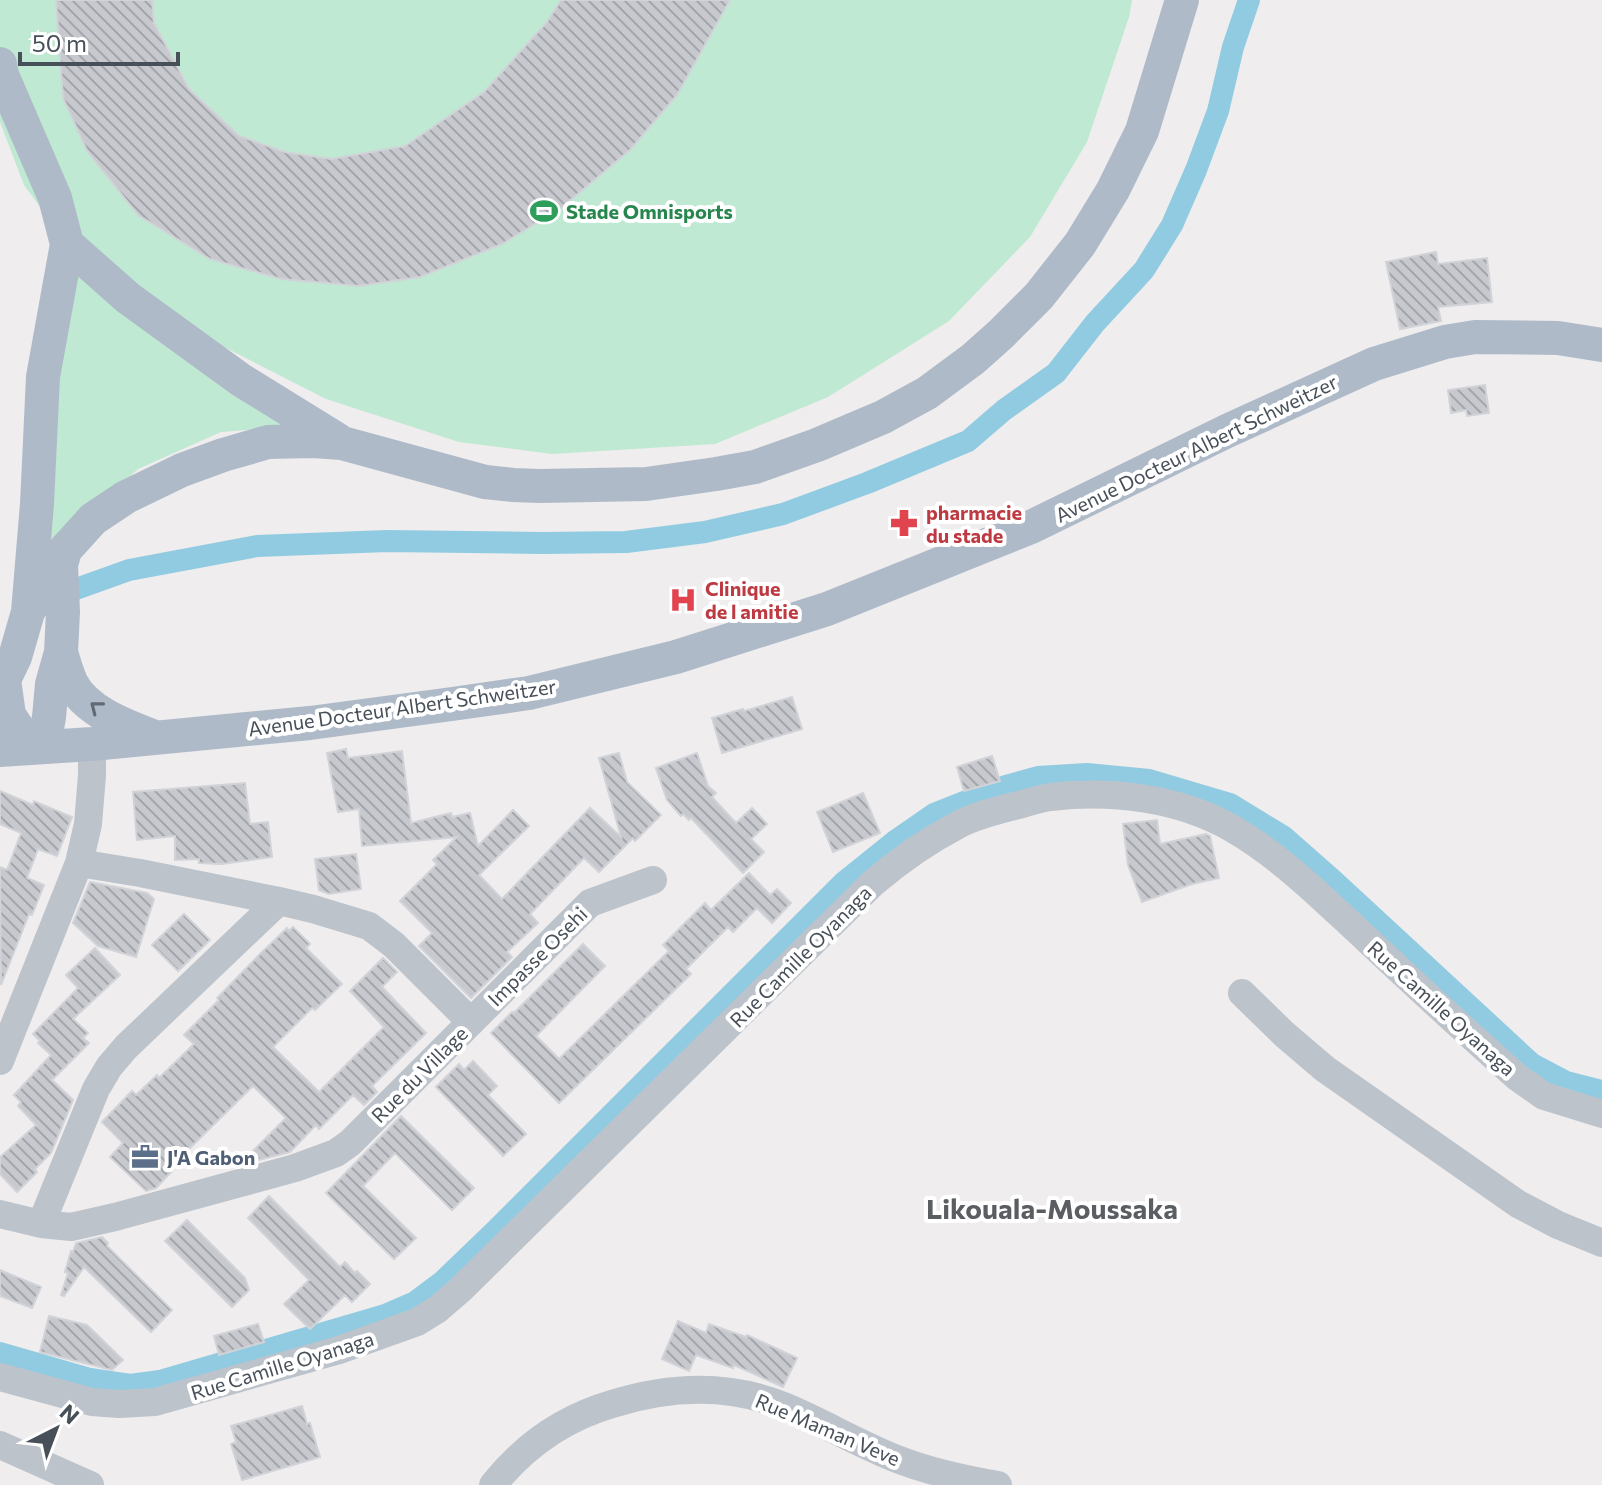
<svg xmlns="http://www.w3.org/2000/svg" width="1602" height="1485" font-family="Commissioner,sans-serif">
	<defs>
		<pattern id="building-back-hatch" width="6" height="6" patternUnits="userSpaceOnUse" patternTransform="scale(2)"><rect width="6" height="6" fill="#c7c9cf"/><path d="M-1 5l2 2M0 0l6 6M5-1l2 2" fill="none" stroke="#a3a6ab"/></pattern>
	</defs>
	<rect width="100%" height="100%" fill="#efeded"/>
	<path fill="#bfe9d2" d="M0,0H1132L1129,17L1087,142L1030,237L949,321L828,397L715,444L552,454L459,442L326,399L128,298L67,244L24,185L0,122Z
		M77,268L298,426L221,432L138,469L50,549L54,384Z"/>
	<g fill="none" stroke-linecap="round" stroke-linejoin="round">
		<path stroke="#91cbe2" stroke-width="22" d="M76,589L129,570L257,546L387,541L543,543L626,542L705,532L783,514L867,483L968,441L1004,410L1056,373L1095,323L1144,270L1172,225L1196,170L1218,111L1233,47L1249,0
			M0,1353L90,1379L130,1385L160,1381L385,1315L415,1302L443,1281L494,1232L844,882L895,841L934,814L1002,787L1038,777L1087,774L1149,780L1230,804L1284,837L1334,881L1532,1064L1566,1082L1602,1091"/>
	</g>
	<path fill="url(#building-back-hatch)" stroke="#d1d3d8" stroke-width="2" d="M56,0H152L154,23L189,89L239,136L285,152L331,159L405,146L484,92L547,22L561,0H730L677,95L630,150L561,208L502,244L420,277L359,286L281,279L210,259L138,215L87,151L63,98Z
		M1436,252L1438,264L1487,258L1492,302L1438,307L1441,321L1400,329L1386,262Z
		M1485,385L1489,413L1467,416L1466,410L1451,413L1448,390Z
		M792,697L802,729L722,753L712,718L743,709L744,711Z
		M346,749L348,758L402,751L411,823L451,813L452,817L470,813L478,846L513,810L529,826L479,875L502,899L590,808L621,837L599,758L619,753L627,782L661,815L635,841L633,838L599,872L584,858L530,914L538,923L507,952L512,957L471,998L419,946L432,933L400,901L437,864L433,860L457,837L362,846L359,809L338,812L327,753Z
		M697,753L708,786L716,793L712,797L736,823L752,808L767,824L751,839L764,852L743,873L691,818L689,820L683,814L681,816L667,800L656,768Z
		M992,756L1000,781L964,791L957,767Z
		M245,783L250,824L268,822L272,857L222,864L199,863V859L175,860V836L137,840L133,792Z
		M0,791L33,805L34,801L72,817L57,856L38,849L27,878L44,885L32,915L29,914L1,985L0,867L7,870L21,833L0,824Z
		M863,793L880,833L833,852L817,812Z
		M1157,820L1160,844L1206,834L1210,836L1219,878L1192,884L1142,902L1128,865L1123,824Z
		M356,854L361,889L329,894L319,890L315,859Z
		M749,873L770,895L777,889L791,903L772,923L757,908L733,932L728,927L686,969L691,974L559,1103L491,1033L512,1012L514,1013L583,944L605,966L536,1036L559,1059L669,951L663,945L705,903L711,910Z
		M90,882L147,893L154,899L136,957L98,946L73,923Z
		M184,914L210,940L178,971L152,945Z
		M293,927L310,944L306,948L342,984L315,1010L312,1008L273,1047L319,1092L384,1027L350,991L383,958L397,972L382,987L426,1033L372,1086L377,1092L364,1105L353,1095L319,1129L316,1125L290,1152L259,1160L251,1153L286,1118L253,1086L189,1149L185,1155L186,1156L156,1188L146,1191L110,1157L123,1143L102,1122L132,1091L136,1095L157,1075L159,1078L194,1044L184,1035L219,1000L217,998L259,955L287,928L289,931Z
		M95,948L120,975L73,1019L88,1033L83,1038L89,1043L52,1080L73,1100L51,1153L35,1169L37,1172L17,1192L0,1174V1157L36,1125L18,1106L21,1102L14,1095L51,1055L38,1043L40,1041L33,1034L78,988L66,975Z
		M473,1061L497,1086L488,1095L526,1134L503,1156L436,1087L459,1064L464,1070Z
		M401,1116L474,1188L452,1210L395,1153L363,1186L416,1238L394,1259L326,1193Z
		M269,1196L340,1267L345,1262L355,1273L357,1271L370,1284L352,1302L345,1295L310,1329L284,1304L309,1280L248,1218Z
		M187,1220L245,1278L249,1290L232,1307L165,1241Z
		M102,1237L108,1243L107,1246L172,1310L151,1332L84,1267L64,1296L61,1295L68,1273L65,1272L71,1251L73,1252L76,1243Z
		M0,1270L41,1287L32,1308L0,1296Z
		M49,1316L87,1325L123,1360L112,1370L40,1352Z
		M678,1321L706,1333L709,1324L746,1337L747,1335L797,1358L783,1387L734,1365L733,1368L696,1355L689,1371L662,1359Z
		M258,1324L264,1342L219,1355L214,1336Z
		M302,1406L307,1424L310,1423L320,1457L242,1480L231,1444L236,1442L231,1426Z"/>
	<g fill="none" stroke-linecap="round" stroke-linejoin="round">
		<path stroke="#bdc3cb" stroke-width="28" d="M79,863L140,873L279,901L313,909L369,926L394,945L471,1022
			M1242,993L1284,1034L1325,1069L1518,1204L1558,1225L1602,1243
			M0,1061L79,863L88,824L92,775V744
			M0,1214L41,1224L71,1227L115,1217L295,1168L336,1153L350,1143L590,903L653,880
			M41,1224L96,1089L109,1067L126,1047L279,901
			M0,1377L92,1402L119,1404L155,1402L339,1350L417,1322L438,1309L460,1290L873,883C899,861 927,841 958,825C974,816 992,812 1010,807C1023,804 1037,799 1051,797C1112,790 1180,798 1233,829C1281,857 1320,896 1360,933C1412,982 1464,1030 1517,1077L1544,1096L1602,1114
			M0,1445L90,1485
			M493,1485C524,1446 564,1418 612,1404C670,1386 729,1383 786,1407C824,1423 859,1444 897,1459C930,1472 963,1479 998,1485"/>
		<path stroke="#afbac9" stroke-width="34" d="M0,64L2,75L55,198L67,244L128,298L241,380L338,440
			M28,612L37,504L43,377L67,244
			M61,652C64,662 67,673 71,682C86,712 126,726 155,737
			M44,746L49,717L52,684L61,652L63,612L61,565L65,550L93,519L126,497L182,470L223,455L268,442L313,441L342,443L485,482L513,485L540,486L646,484L716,474L755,467L817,445L883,417L927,393L973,359L1001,334L1039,296L1080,244L1113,190L1142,131L1182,0
			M30,747L9,715L4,680L15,657L28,612L39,594
			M0,750L92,744L310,723L452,704L529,693L676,657L827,609L1031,527L1227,431L1374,364L1445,342L1475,337L1558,338L1602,345"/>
	</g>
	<defs><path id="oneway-chevron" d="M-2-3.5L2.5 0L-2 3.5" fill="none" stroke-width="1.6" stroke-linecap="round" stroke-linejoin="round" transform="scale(2)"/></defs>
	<use stroke="#616a74" href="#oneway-chevron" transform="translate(96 707) rotate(-142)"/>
	<defs>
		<g id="stadium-bare" transform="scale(2.16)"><path d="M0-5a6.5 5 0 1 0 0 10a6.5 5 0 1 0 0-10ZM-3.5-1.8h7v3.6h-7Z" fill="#2e9e5b" stroke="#fff" stroke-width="2.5" paint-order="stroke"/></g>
		<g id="pharmacy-bare" transform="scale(2.16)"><path d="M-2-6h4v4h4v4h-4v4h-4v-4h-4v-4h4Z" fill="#e0444e" stroke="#fff" stroke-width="2.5" paint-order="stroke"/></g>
		<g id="hospital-bare" transform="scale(2.16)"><path d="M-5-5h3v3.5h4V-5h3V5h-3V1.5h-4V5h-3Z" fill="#e0444e" stroke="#fff" stroke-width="2.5" paint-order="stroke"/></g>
		<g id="office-bare" transform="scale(2.16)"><path d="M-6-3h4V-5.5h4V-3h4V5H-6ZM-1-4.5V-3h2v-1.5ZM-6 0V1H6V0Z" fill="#5c6f8a" stroke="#fff" stroke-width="2.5" paint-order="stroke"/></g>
	</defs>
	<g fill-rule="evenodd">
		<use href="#stadium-bare" x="544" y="211"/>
		<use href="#pharmacy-bare" x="904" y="523"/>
		<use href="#hospital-bare" x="683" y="600"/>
		<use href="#office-bare" x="145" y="1157"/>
	</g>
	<g text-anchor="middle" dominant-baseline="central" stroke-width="8" stroke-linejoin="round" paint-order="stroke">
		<g font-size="20" font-weight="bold" fill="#27864d" stroke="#fff" text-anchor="start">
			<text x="566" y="211">Stade Omnisports</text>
		</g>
		<g font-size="20" fill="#474f58" stroke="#fff">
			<text transform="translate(1196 448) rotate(-26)">Avenue Docteur Albert Schweitzer</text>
			<text transform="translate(402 707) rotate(-8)">Avenue Docteur Albert Schweitzer</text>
			<text transform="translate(537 956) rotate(-45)">Impasse Osehi</text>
			<text transform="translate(800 956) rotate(-45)">Rue Camille Oyanaga</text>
			<text transform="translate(1442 1008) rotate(42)">Rue Camille Oyanaga</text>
			<text transform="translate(419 1074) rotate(-45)">Rue du Village</text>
			<text transform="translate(282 1365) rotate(-17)">Rue Camille Oyanaga</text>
			<text transform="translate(828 1429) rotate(23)">Rue Maman Veve</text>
		</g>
		<g font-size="20" font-weight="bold" fill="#be3a42" stroke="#fff" text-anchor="start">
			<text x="926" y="512">pharmacie<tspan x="926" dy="23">du stade</tspan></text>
			<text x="705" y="588">Clinique<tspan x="705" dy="23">de l amitie</tspan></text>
		</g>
		<g font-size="20" font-weight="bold" fill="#4e5e75" stroke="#fff" text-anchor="start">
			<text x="167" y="1157">J'A Gabon</text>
		</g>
		<g font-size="28" font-weight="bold" fill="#5a5d61" stroke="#fff">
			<text x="1052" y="1208">Likouala-Moussaka</text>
		</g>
	</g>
	<g transform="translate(56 1429) rotate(42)" stroke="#ffffff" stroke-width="6" paint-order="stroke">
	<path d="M0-6L14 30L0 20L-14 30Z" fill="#474f58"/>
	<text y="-12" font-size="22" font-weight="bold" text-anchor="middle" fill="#474f58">N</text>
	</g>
	<path d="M20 52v12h158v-12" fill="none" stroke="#474f58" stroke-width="4"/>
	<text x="32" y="52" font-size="24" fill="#474f58" stroke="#ffffff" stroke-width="6" paint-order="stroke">50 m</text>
</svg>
